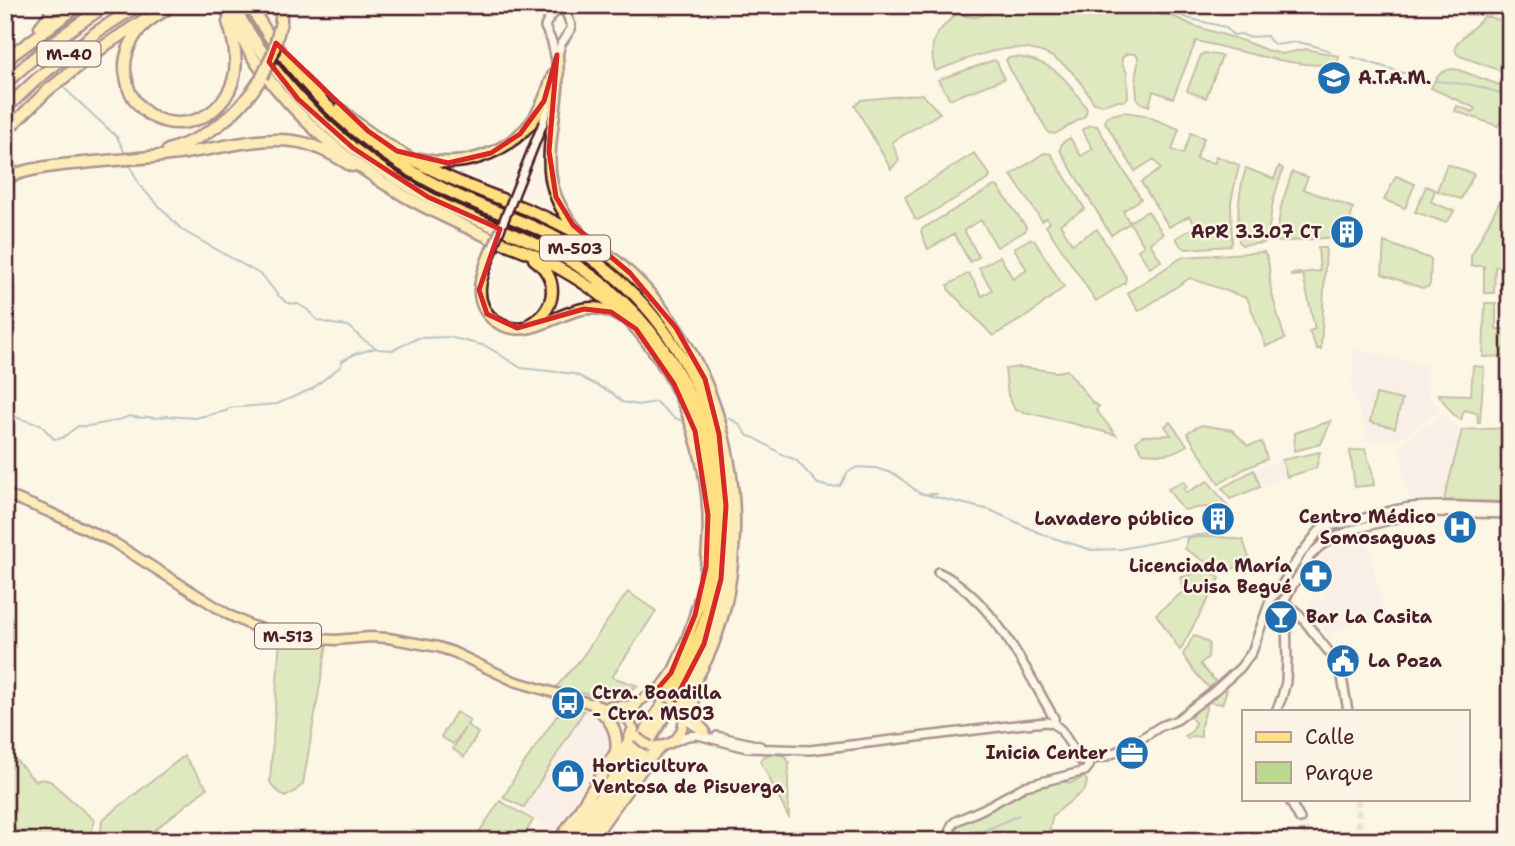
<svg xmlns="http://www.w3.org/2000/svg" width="1515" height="846" font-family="'Shantell Sans',sans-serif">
	<rect width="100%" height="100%" fill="#fcf5e5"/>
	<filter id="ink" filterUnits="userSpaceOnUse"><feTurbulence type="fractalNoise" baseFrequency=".0143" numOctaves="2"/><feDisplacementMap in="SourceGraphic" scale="14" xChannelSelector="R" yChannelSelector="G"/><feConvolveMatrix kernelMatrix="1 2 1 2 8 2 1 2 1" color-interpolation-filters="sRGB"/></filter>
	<g filter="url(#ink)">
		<path fill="#f8e7e8" d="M1353,349L1426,365L1427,366L1428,394L1439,411L1403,437L1369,441L1352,391Z
			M1442,414L1451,424L1461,430L1444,498L1411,500L1407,494L1401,448L1405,441Z
			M1282,460L1287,477L1260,487L1254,470Z
			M1366,534L1384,614L1345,626L1327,635L1320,622L1331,616L1313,619L1308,601L1326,597L1324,585L1319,586L1318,580L1310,575L1325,552L1333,550V546L1348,543L1347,538Z
			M582,708L592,713L604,726L610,745L601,768L553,832L532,819L524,808Z"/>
		<path fill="#bdd991" stroke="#847c5e" stroke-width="2" d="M1012,5H1148L1162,15H1171L1194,26L1241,40L1266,50L1282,54L1306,49L1339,56L1338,62C1309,73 1228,47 1196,41L1173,98L1153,91L1149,106L1141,103L1137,99C1137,91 1135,82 1136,74C1137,64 1145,51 1126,54L1122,58V63L1127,73L1128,97L1124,101H1116L1102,105L1094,103C1087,92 1080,81 1072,72C1030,29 982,54 935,71C928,40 934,35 956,14C977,19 976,18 995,10C1000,8 1007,7 1012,5Z
			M1484,17H1490L1510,24V74L1460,56C1455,53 1454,48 1457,43Z
			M1204,53L1222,56L1206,98L1187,91L1201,55Z
			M1016,57C1053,60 1068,80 1087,109L1085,116L1055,134L1049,133L1010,69L1006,60L1008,58Z
			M994,60L997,62L1004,79L950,99L938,80Z
			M1452,69L1459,70L1510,89V105L1498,126L1455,111L1457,106L1473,112L1475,108L1431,88C1436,77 1440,71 1452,69Z
			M922,94L940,113L892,142L899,160L891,169L855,106L861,100Z
			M1124,112L1144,115L1179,129L1172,150L1183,154L1191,133L1204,138L1196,159L1215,163L1216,156L1239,165L1231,202L1232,243L1229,246L1186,249L1181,246L1176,238L1196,226L1189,216L1169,227L1141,182L1161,169L1154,159L1135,171L1105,122L1107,116Z
			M1091,125L1097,126L1141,199L1123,211L1129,222L1148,211L1163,234L1150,243L1161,261L1150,268L1138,250L1144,246L1130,223L1111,235L1060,150L1062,143L1070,138L1081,156L1093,149L1082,130Z
			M974,153L990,175L989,179L918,220L915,219L905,197Z
			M1044,153L1051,154L1085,209L1060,224L1072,244L1097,229L1126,277L1125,283L1096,301L1046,226L1050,223L1047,218L1042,221L1011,175Z
			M1447,164L1474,174L1461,199L1437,191Z
			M1279,166L1283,169L1273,201L1267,240L1264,243L1242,245L1239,242C1237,217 1238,192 1246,168L1274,179Z
			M1292,172L1308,177L1303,189L1353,208L1347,236L1279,242L1276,239L1281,207Z
			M1396,176L1415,184L1405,208L1384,200Z
			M994,186L998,187L1026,227L1025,231L997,247L981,220L964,230L979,257L970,262L954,234L928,249L921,232L922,229Z
			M1426,186L1435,190L1431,202L1454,211L1448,221L1444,222L1415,212Z
			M1507,188L1510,189V266L1495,267L1494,293H1484V266H1471V256Z
			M1030,239L1034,240L1064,287L1030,314L993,336L948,289V285L969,273L982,296L992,290L979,268L1000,256L1013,279L1027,270L1014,248Z
			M1384,242L1431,259L1430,284L1428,287L1422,288L1382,274Z
			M1318,248H1326L1321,349H1317L1309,331L1315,329L1303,275L1291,276V274L1320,271Z
			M1264,252C1271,262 1269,278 1271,290C1275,307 1280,323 1285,339L1266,346L1247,298L1190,278L1139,311L1127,293L1183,257Z
			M1485,303H1496V329H1509L1508,356L1483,357Z
			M1473,366L1484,367L1480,422L1478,423L1477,413L1464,410L1461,420L1453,414L1438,394L1471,395Z
			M1020,367L1057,372L1067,370L1093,403L1099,406L1096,410L1116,435L1063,421L1015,410L1008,395L1005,369Z
			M1376,394L1402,400L1395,428L1370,422Z
			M1331,421L1321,444L1294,451L1295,433Z
			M1170,422L1187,445C1170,456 1162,455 1143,453L1136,442L1142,436L1171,435L1165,426Z
			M1201,425L1232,430L1248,446L1262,442L1267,459L1244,469L1219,484L1187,433Z
			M1510,428V502L1444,500L1462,430Z
			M1365,449L1372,471L1374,485L1355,487L1350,451Z
			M1320,452L1316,468L1287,477L1282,460Z
			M1254,470L1260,487L1230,499L1222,488Z
			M1184,481L1187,487L1184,489L1186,493L1208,481L1228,507H1205L1183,510L1168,489Z
			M1213,536L1243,540L1249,558L1247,562L1226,572L1211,565L1185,549L1187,538Z
			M1202,565L1220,578L1180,650L1156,614L1184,591L1180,578L1196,573Z
			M628,592L656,611L612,677L638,686L637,687L615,696L588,694L556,687L580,660Z
			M1194,635L1209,643L1208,657L1200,664L1216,682L1209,688L1193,670L1183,655Z
			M280,638L301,643L327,644L303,784L294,792L285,797L274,788L270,782Z
			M1220,689L1227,690L1222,704L1208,702L1201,726V737L1192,736L1188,739L1185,736L1193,730L1195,723L1188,714Z
			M565,704L578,707L579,710L584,711L524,807L503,798L518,772Z
			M456,712L470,720L467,725L478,733L464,757L453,749L465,728L453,744L441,737Z
			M5,748L35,781L42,779L50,781L94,820L91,836L87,841H34L5,822Z
			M776,754L785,756L789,763L788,785L789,818L760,760L765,756Z
			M184,756L207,788L141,841H113L101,830L102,820Z
			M1084,777L1087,781L1085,790L1053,815L1047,841H993L992,839L982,841H957L955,831L959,824L999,804L1021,792L1057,781L1071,783Z
			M500,801L533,820L521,841H473Z"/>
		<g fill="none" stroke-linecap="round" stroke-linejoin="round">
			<path stroke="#6c8a96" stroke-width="2" d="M933,5C965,16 967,17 999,5
				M1156,5L1187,18L1225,27L1233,35L1241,34L1248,37L1267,36C1275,51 1284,42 1297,42C1308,43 1320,48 1330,51
				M5,34L12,40
				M1352,57L1407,74L1422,76
				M1436,81L1473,85L1510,96
				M65,89L117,137L125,153
				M129,164L140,186L182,230L263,276L277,294L287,303L298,304L308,310L317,320L332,324L349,326L362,339L378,349L393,350L418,338L449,337L486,346L521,368L575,374L612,393L622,402L638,405L656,402L673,417L687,423
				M5,414L34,423L40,424L54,439L62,438L78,426C89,427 120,421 129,416L141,418L148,417L157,418L167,416L195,418L226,411L229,408L277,404L312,389L341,366L342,361L355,354L376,348
				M723,418H728L738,423L748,436L755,438L783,455L796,460L818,484L830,487L840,486L847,473L857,467L875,468L895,474L919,493L990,510L1044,535L1092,550L1121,549L1181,537L1209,534
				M926,494H937
				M964,840L1019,815"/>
			<path stroke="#d8cac0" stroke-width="7" stroke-dasharray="7 3.5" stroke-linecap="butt" d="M1357,799L1359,825L1363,841
				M1300,819L1310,841"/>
			<g stroke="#4a1f2b" stroke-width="12">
				<path id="secondary" d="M555,56L552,42L545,27C547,18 556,13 561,5
					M557,58L561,44L571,29V25L563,5
					M513,198L543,123L552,87
					M938,572C993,598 1025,668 1054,718V724L1061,730L1081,761
					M1284,599V602L1299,614L1340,666L1348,711
					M1270,603L1275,608L1282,606L1290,590L1310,556L1319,547L1331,539L1352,530L1412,514L1433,512L1510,514
					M1276,711L1282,697L1286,682L1287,659L1286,617L1279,608
					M684,719L703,731
					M717,736L760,746
					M675,741L688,736L698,735L747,748L810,750L1025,724L1047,722L1054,724
					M1081,761L1105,757L1131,745L1161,726L1177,720L1212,693L1240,668L1252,652L1271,598L1278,591L1301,554L1323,526C1353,525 1382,510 1412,507C1444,504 1478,507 1510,508
					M1289,799L1300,819
					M953,841C951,833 948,826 956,821L983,809L1025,786L1085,771L1089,766L1085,760"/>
			</g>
			<g stroke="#4a1f2b" stroke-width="13">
				<path id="primary" d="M5,494L49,512L113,542L229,615L252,626L294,637L335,640L371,637L388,638L438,647L453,652L514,681L616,711L625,717L631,723
					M609,706H627L637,703
					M631,724C631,707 641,695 658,694
					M657,746C677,746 688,728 681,710"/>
			</g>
			<g stroke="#4a1f2b" stroke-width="15">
				<path id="highway" d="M173,5C163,12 150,18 142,27C130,40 122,59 126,76C127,81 128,88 130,92C154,140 218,129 233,81C239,62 234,40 228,22
					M223,5C235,25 245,46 258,65C296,117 347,162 403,195C430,211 464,226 493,239C509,245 527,251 542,259C567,272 592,287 613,305C688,372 720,476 705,574C701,600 681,670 662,687C660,690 657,691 654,693
					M233,5C281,94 357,164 448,207C490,226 535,240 575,264C670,325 720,424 717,537C716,575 709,616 693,651C686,666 677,680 669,694C639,745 603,793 568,841
					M250,5C297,89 371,156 459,196C499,214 542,227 580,251C709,332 761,505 703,645C695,666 684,685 672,704C644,751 612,796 579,841
					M281,22V5
					M40,27L57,5
					M15,53L79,5
					M557,55C558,70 558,84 556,98C550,151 538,187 578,231
					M5,62L20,48
					M5,84C36,54 71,28 107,5
					M5,109L38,78L98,31L139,5
					M340,109C370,136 406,158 443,175C478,191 515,203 551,220C681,280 747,425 732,563C729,595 721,627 708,656C699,675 686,693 683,714
					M5,132L48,90L107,44L144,20
					M168,150C209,138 239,114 262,77
					M421,159C461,169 504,155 531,123C542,108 548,90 554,73
					M5,178C30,168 57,165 84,163C120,159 156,158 191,152C226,147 258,137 293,141C313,143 334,155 352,166
					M493,247C488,260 481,275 480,288C478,317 506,334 531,327C563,319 585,296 619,316
					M530,324C558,308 559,278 534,259
					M695,692C691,707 692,720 704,731
					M617,760L628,743L633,730
					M570,825L616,752C619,731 609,717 593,704
					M559,841L573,820
					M590,841L648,760L660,747"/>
			</g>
			<use href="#secondary" stroke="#fcf5e5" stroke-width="7"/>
			<use href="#primary" stroke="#ffdf80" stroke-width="8"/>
			<use href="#highway" stroke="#ffdf80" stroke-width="10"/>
			<g stroke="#4a1f2b" stroke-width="12" stroke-linecap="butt">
				<path id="secondary-bridge" d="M493,247L513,198"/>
			</g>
			<g stroke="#4a1f2b" stroke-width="13" stroke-linecap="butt">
				<path id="primary-bridge" d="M665,695L677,702
					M637,737L643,742L650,746"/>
			</g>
			<g stroke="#4a1f2b" stroke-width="15" stroke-linecap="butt">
				<path id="highway-bridge" d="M262,77L273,53L281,22"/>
			</g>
			<use href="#secondary-bridge" stroke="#fcf5e5" stroke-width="7"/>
			<use href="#primary-bridge" stroke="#ffdf80" stroke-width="8"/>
			<use href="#highway-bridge" stroke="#ffdf80" stroke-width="10"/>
		</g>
	</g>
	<path d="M0 0H1515V846H0ZM276,43L368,131L397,151L448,163L491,153L520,134L544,101L557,55L549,151L556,197L573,225L630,273L676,328L705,379L719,434L726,506L721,579L704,644L675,700L654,693L671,673L695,615L706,567L708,515L695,431L674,384L636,329L611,312L584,309L517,328L487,314L479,290L500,229L428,197L353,148L298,99L269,62Z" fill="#fcf5e5" fill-opacity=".55" fill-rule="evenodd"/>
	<path fill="none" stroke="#d62828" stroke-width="5" stroke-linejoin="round" d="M276,43L368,131L397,151L448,163L491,153L520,134L544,101L557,55L549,151L556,197L573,225L630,273L676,328L705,379L719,434L726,506L721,579L704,644L675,700L654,693L671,673L695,615L706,567L708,515L695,431L674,384L636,329L611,312L584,309L517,328L487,314L479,290L500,229L428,197L353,148L298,99L269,62Z"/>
	<defs>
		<g id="school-disc" transform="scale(1.75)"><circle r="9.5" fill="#1f6fb2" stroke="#fcf5e5"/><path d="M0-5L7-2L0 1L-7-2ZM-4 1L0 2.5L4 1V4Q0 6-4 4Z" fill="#fff"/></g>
		<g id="building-disc" transform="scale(1.75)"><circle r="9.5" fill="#1f6fb2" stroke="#fcf5e5"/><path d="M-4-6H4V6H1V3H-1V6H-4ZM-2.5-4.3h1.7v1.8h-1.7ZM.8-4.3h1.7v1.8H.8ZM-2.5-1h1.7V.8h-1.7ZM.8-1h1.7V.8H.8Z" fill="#fff"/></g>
		<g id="hospital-disc" transform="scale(1.75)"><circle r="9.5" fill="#1f6fb2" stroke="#fcf5e5"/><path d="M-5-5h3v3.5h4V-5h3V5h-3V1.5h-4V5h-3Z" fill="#fff"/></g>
		<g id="pharmacy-disc" transform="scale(1.75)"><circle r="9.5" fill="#1f6fb2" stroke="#fcf5e5"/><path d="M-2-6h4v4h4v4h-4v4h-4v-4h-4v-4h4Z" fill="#fff"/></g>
		<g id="bar-disc" transform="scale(1.75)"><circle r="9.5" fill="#1f6fb2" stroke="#fcf5e5"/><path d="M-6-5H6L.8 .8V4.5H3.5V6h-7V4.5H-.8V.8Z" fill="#fff"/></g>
		<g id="civic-disc" transform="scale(1.75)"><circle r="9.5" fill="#1f6fb2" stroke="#fcf5e5"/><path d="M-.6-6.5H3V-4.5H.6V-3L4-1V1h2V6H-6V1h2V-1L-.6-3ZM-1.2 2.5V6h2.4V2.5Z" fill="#fff"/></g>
		<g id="bus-disc" transform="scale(1.75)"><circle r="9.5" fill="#1f6fb2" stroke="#fcf5e5"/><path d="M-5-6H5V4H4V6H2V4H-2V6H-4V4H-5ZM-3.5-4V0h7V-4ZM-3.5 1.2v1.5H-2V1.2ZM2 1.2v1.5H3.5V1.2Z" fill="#fff"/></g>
		<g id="office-disc" transform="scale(1.75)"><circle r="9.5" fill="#1f6fb2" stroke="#fcf5e5"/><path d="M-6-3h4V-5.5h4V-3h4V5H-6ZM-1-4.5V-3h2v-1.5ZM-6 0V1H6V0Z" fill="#fff"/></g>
		<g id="shop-disc" transform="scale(1.75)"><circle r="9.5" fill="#1f6fb2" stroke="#fcf5e5"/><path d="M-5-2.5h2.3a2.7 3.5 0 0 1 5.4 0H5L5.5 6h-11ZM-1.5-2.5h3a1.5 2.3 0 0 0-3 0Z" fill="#fff"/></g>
	</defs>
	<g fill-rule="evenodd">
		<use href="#school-disc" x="1334" y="78"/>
		<use href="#building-disc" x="1347" y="232"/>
		<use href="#building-disc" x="1218" y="519"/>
		<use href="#hospital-disc" x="1460" y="527"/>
		<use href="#pharmacy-disc" x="1316" y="576"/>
		<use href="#bar-disc" x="1281" y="617"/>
		<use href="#civic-disc" x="1343" y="661"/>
		<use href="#bus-disc" x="568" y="703"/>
		<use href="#office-disc" x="1132" y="753"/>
		<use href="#shop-disc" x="568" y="776"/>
	</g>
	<g text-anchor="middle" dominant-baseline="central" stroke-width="5" stroke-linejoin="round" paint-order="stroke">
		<g fill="#fcf5e5" stroke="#7f5f63" stroke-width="2">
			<rect x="37.5" y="41.5" width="63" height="25" rx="5"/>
			<rect x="540" y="235.5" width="70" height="25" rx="5"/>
			<rect x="255" y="623.5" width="66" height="25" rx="5"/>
		</g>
		<g font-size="16" font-weight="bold" fill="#4a1f2b">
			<text x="69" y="54">M-40</text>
			<text x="575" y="248">M-503</text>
			<text x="288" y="636">M-513</text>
		</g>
		<g font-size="18" font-weight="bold" fill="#4a1f2b" stroke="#fcf5e5" text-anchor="start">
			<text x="1358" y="78">A.T.A.M.</text>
			<text x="1322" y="232" text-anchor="end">APR 3.3.07 CT</text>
			<text x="1436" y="517" text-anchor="end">Centro Médico<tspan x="1436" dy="21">Somosaguas</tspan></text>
			<text x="1194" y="519" text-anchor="end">Lavadero público</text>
			<text x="1292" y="566" text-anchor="end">Licenciada María<tspan x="1292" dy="21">Luisa Begué</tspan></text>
			<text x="1306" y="617">Bar La Casita</text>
			<text x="1368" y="661">La Poza</text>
			<text x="592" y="693">Ctra. Boadilla<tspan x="592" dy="21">- Ctra. M503</tspan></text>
			<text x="1108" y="753" text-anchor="end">Inicia Center</text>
			<text x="592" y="766">Horticultura<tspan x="592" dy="21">Ventosa de Pisuerga</tspan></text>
		</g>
	</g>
	<rect width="1515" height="846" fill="none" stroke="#fcf5e5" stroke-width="28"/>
	<rect x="14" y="14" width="1487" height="818" fill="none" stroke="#4a1f2b" stroke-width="2.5" filter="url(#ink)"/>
	<rect x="1242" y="710" width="228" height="91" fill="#fcf5e5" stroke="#b59f9b" stroke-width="2"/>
	<rect x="1256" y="732" width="35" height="10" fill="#ffdf80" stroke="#b59f9b" stroke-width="2"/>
	<text x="1305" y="744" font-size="21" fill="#4a1f2b">Calle</text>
	<rect x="1256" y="762" width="35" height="21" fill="#bdd991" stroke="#b59f9b" stroke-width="2"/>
	<text x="1305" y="780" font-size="21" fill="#4a1f2b">Parque</text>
</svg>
